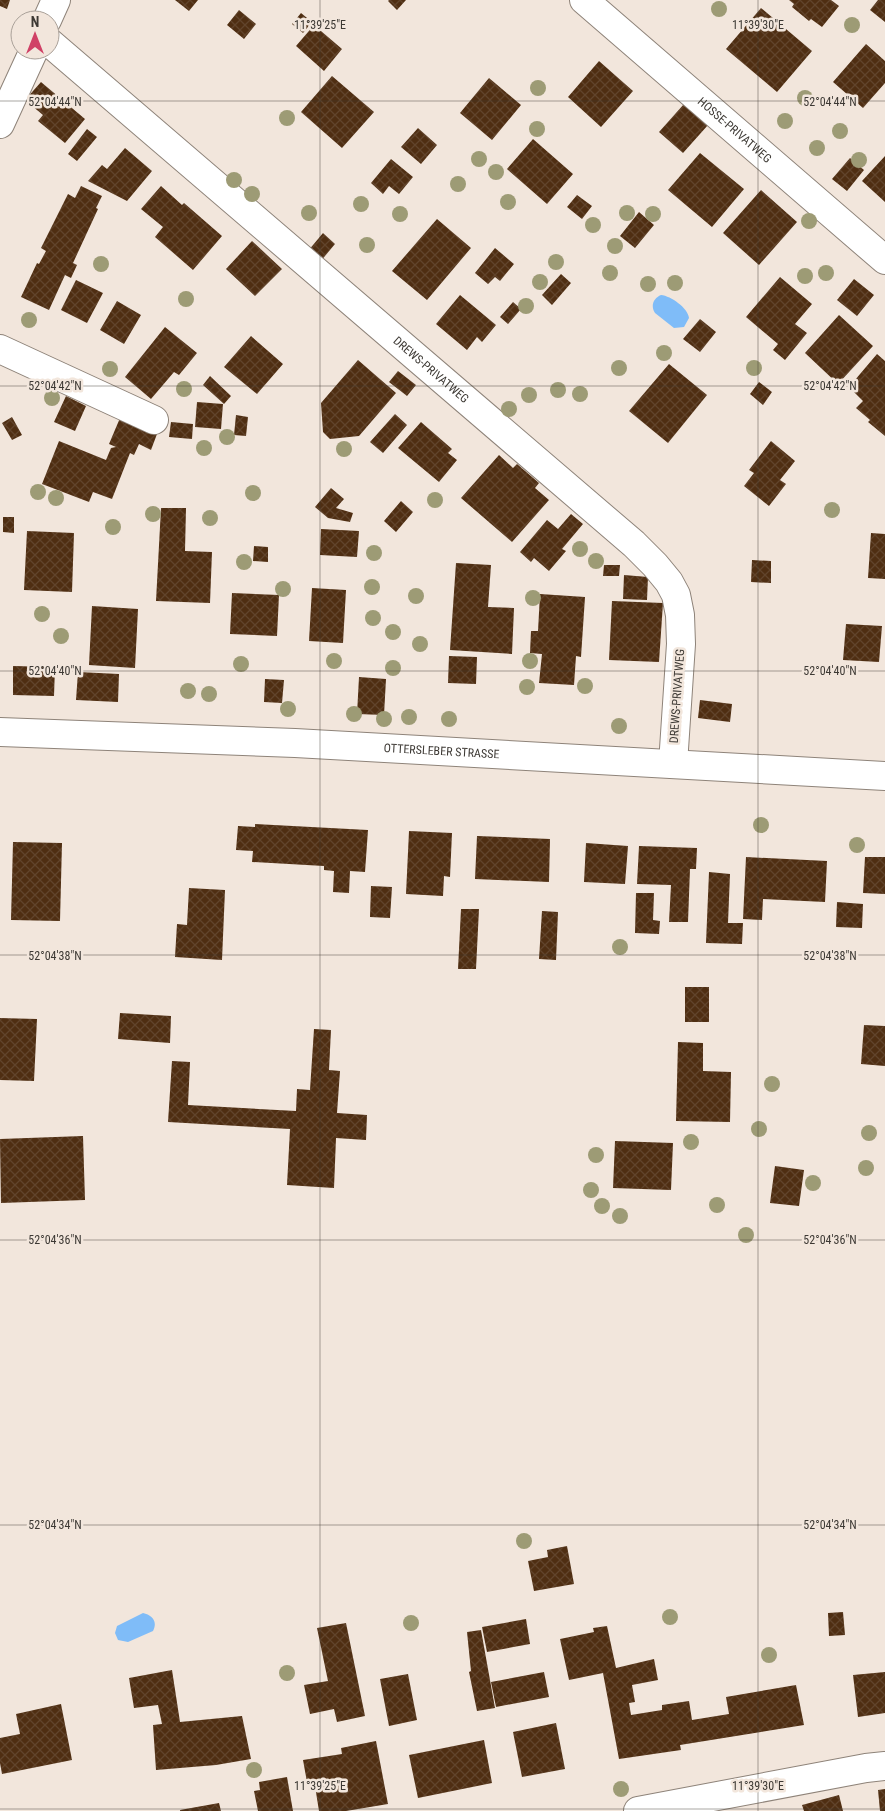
<svg xmlns="http://www.w3.org/2000/svg" width="885" height="1811" font-family="'Roboto Condensed',sans-serif">
	<defs>
		<pattern id="building-cross-hatch" width="8" height="8" patternUnits="userSpaceOnUse" patternTransform="scale(1.25)"><rect width="8" height="8" fill="#4f2e12"/><path d="M0 0l8 8M0 8l8-8" fill="none" stroke="#61442c"/></pattern>
	</defs>
	<rect width="100%" height="100%" fill="#f2e6dc"/>
	<path fill="#7fbcf8" d="M661,295C671,296 688,308 689,318L684,327L674,328L655,313C650,305 654,298 661,295Z
		M143,1613C152,1615 158,1621 153,1631L128,1642L118,1640L115,1633L117,1626Z"/>
	<path fill="url(#building-cross-hatch)" d="M0,0H10L7,9L0,6Z
		M175,0H198L189,11Z
		M389,0H406L397,10L388,1Z
		M789,0H831L839,6L822,27L811,19L809,21L792,7L794,4Z
		M878,0H885V22L870,10Z
		M761,8L812,51L777,92L726,49Z
		M239,10L256,24L244,39L227,25Z
		M301,13L312,22L303,33L292,24Z
		M314,25L342,49L324,71L296,46Z
		M866,44L885,61V83L863,108L833,82Z
		M599,61L633,91L601,127L568,97Z
		M332,76L374,112L342,148L301,112Z
		M489,78L521,105L492,140L460,113Z
		M41,82L85,119L65,143L38,121L43,115L25,100Z
		M684,104L708,125L683,153L659,132Z
		M418,128L437,145L421,164L401,147Z
		M87,129L97,137L77,161L68,154Z
		M533,139L573,174L547,204L507,169Z
		M125,148L152,171L127,201L88,181L102,165L107,169Z
		M700,153L744,189L712,227L668,190Z
		M885,156V202L862,181Z
		M850,158L864,170L847,191L832,179Z
		M391,159L413,177L399,194L389,186L383,194L371,183Z
		M81,186L102,196L96,208L98,209L73,263L77,265L71,278L65,275L49,310L21,297L37,263L39,264L46,251L41,248L68,194L75,198Z
		M161,186L182,205L184,203L222,236L193,270L155,237L163,227L141,209Z
		M761,190L797,222L759,265L723,233Z
		M577,195L592,206L582,219L567,207Z
		M639,212L654,225L635,248L620,236Z
		M437,219L471,248L427,300L392,271Z
		M323,233L335,244L320,262L308,251Z
		M252,241L282,269L255,296L226,269Z
		M495,248L514,264L500,281L495,277L488,284L475,273Z
		M561,274L571,283L552,305L542,295Z
		M780,277L812,304L795,324L807,333L785,360L773,350L778,344L746,317Z
		M854,279L874,295L857,316L837,300Z
		M76,280L103,293L87,323L61,310Z
		M460,295L496,325L482,342L477,337L467,350L436,324Z
		M117,301L141,315L124,344L100,330Z
		M513,302L521,309L508,324L500,317Z
		M839,315L873,346L838,384L805,353Z
		M700,319L716,332L700,352L683,339Z
		M165,327L197,353L179,375L174,372L151,399L125,377Z
		M251,336L283,364L257,394L224,367Z
		M877,354L885,361V436L868,422L870,420L856,408L863,401L849,387Z
		M358,360L396,393L359,436L330,439L323,432L321,403Z
		M669,364L707,395L668,443L629,411Z
		M398,371L416,385L407,396L389,382Z
		M210,376L231,396L224,404L203,385Z
		M759,382L772,392L763,405L750,394Z
		M66,396L86,406L75,431L54,422Z
		M197,402L223,404L221,429L195,427Z
		M395,414L407,425L383,453L370,442Z
		M236,415L248,417L246,436L234,435Z
		M12,417L22,435L12,440L2,423Z
		M120,418L157,434L151,450L139,444L134,455L130,453L112,499L93,492L89,502L42,484L59,441L106,460L111,448L116,447L109,444Z
		M171,422L193,424L192,439L169,437Z
		M421,422L452,449L448,453L457,460L439,482L398,448Z
		M771,441L795,461L780,480L786,484L769,506L744,486L754,473L749,470Z
		M499,455L513,468L517,464L539,483L535,488L549,500L512,542L461,498Z
		M331,488L344,499L336,508L353,513L350,522L328,518L315,507Z
		M401,501L413,512L396,532L384,521Z
		M161,508H186L185,551L212,552L210,603L156,601Z
		M571,514L583,524L562,549L566,551L549,571L534,558L531,562L520,552L547,520L558,529Z
		M3,517H14V533L3,532Z
		M321,529L359,531L357,557L320,555Z
		M27,531L74,533L72,592L24,590Z
		M871,533L885,534V579L868,578Z
		M254,546L268,547V562L253,561Z
		M752,560L771,561V583L751,582Z
		M456,563L491,565L488,607L514,608L512,654L450,650Z
		M604,565H620L619,576H603Z
		M624,575L648,577L647,600L623,599Z
		M312,588L346,590L343,643L309,641Z
		M232,593L279,595L277,636L230,634Z
		M540,594L585,597L581,657L576,656L574,685L539,683L542,654L530,653L531,631H538Z
		M612,601L663,603L659,662L609,660Z
		M92,606L138,609L135,668L89,665Z
		M846,624L882,626L879,662L843,660Z
		M449,656L477,657L476,684L448,683Z
		M13,666L55,667L54,696L13,695Z
		M78,672L119,674L118,702L76,700Z
		M359,677L386,679L384,715L357,714Z
		M265,679L284,680L282,703L264,702Z
		M700,700L732,704L730,722L698,718Z
		M255,824L368,830L365,872L350,871L349,893L333,892L334,871L324,870V866L252,862L253,851L236,850L238,826L255,827Z
		M409,831L452,833L450,877L444,876L443,896L406,894Z
		M477,836L550,839L549,882L475,879Z
		M13,842L62,843L60,921L11,920Z
		M586,843L628,846L625,884L584,882Z
		M639,846L697,848L696,869H690L688,922H669L671,885L637,884Z
		M746,857L827,861L825,902L763,899L762,920L743,919Z
		M865,857H885V894L863,893Z
		M709,872L730,874L728,923H743L742,944L706,943Z
		M371,886L392,887L390,918L370,917Z
		M189,888L225,890L222,960L175,957L177,924L187,925Z
		M636,893H654L653,920L660,921L659,934L635,933Z
		M837,902L863,904L862,928L836,927Z
		M461,909H479L476,969H458Z
		M542,911L558,912L556,960L539,959Z
		M685,987H709V1022H685Z
		M120,1013L171,1016L170,1043L118,1039Z
		M0,1018L37,1019L34,1081L0,1080Z
		M864,1025L885,1026V1066L861,1064Z
		M314,1029L331,1030L329,1070L340,1071L337,1113L367,1115L366,1140L336,1138L334,1188L287,1185L290,1129L168,1122L172,1061L190,1062L188,1105L296,1111L297,1089L310,1090Z
		M678,1042L703,1043V1071L731,1072L730,1122L676,1121Z
		M83,1136L85,1200L1,1203L0,1139Z
		M615,1141L673,1143L671,1190L613,1188Z
		M775,1166L804,1170L799,1206L770,1203Z
		M567,1546L574,1584L534,1591L528,1561L548,1557L547,1550Z
		M843,1612L845,1635L829,1636L828,1613Z
		M526,1619L530,1644L487,1652L482,1627Z
		M346,1623L365,1716L337,1722L334,1709L310,1714L304,1685L328,1681L317,1628Z
		M607,1626L616,1668L654,1659L658,1680L632,1685L635,1702L629,1703L631,1715L662,1710V1705L689,1701L692,1720L729,1714L726,1697L796,1685L804,1725L680,1745L681,1750L619,1759L603,1673L569,1680L560,1639L594,1632L593,1628Z
		M481,1630L495,1708L477,1711L469,1672L471,1671L467,1632Z
		M172,1670L180,1722L242,1716L251,1759L216,1765L156,1770L153,1725L162,1724L158,1705L134,1708L129,1678Z
		M544,1672L549,1697L496,1707L491,1682Z
		M885,1672V1713L858,1717L853,1675Z
		M408,1674L417,1720L389,1726L380,1679Z
		M61,1704L72,1760L2,1774L0,1763V1738L20,1734L16,1714Z
		M556,1723L565,1769L522,1777L513,1732Z
		M484,1740L492,1783L418,1798L409,1755Z
		M376,1741L388,1804L346,1811H319L314,1780L307,1782L303,1760L342,1754L341,1748Z
		M287,1777L293,1811H258L254,1791L260,1790L259,1782Z
		M885,1789V1811H880L878,1790Z
		M839,1795L843,1811H804L802,1805Z
		M219,1803L221,1811H180V1810Z"/>
	<g fill="none" stroke-linecap="round" stroke-linejoin="round">
		<g stroke="#8e8379" stroke-width="30">
			<g id="street">
				<path id="s1" d="M584,0L885,260"/>
				<path d="M47,20L56,0"/>
				<path id="s2" d="M50,43L634,544L655,565L669,582L676,595L680,615L681,644L673,764"/>
				<path d="M0,124L34,50"/>
				<path d="M0,349L154,420"/>
				<path d="M638,1811L866,1768L885,1766"/>
			</g>
		</g>
		<g stroke="#8e8379" stroke-width="30">
			<g id="secondary">
				<path id="s3" d="M0,732L295,743L885,776"/>
			</g>
		</g>
		<use href="#street" stroke="#fff" stroke-width="28"/>
		<use href="#secondary" stroke="#fff" stroke-width="28"/>
	</g>
	<g fill="#9d9b75">
		<circle cx="719" cy="9" r="8"/>
		<circle cx="852" cy="25" r="8"/>
		<circle cx="538" cy="88" r="8"/>
		<circle cx="805" cy="98" r="8"/>
		<circle cx="287" cy="118" r="8"/>
		<circle cx="785" cy="121" r="8"/>
		<circle cx="537" cy="129" r="8"/>
		<circle cx="840" cy="131" r="8"/>
		<circle cx="817" cy="148" r="8"/>
		<circle cx="479" cy="159" r="8"/>
		<circle cx="859" cy="160" r="8"/>
		<circle cx="496" cy="172" r="8"/>
		<circle cx="234" cy="180" r="8"/>
		<circle cx="458" cy="184" r="8"/>
		<circle cx="252" cy="194" r="8"/>
		<circle cx="508" cy="202" r="8"/>
		<circle cx="361" cy="204" r="8"/>
		<circle cx="309" cy="213" r="8"/>
		<circle cx="627" cy="213" r="8"/>
		<circle cx="400" cy="214" r="8"/>
		<circle cx="653" cy="214" r="8"/>
		<circle cx="809" cy="221" r="8"/>
		<circle cx="593" cy="225" r="8"/>
		<circle cx="367" cy="245" r="8"/>
		<circle cx="615" cy="246" r="8"/>
		<circle cx="556" cy="262" r="8"/>
		<circle cx="101" cy="264" r="8"/>
		<circle cx="610" cy="273" r="8"/>
		<circle cx="826" cy="273" r="8"/>
		<circle cx="805" cy="276" r="8"/>
		<circle cx="540" cy="282" r="8"/>
		<circle cx="675" cy="283" r="8"/>
		<circle cx="648" cy="284" r="8"/>
		<circle cx="186" cy="299" r="8"/>
		<circle cx="526" cy="306" r="8"/>
		<circle cx="29" cy="320" r="8"/>
		<circle cx="664" cy="353" r="8"/>
		<circle cx="619" cy="368" r="8"/>
		<circle cx="754" cy="368" r="8"/>
		<circle cx="110" cy="369" r="8"/>
		<circle cx="184" cy="389" r="8"/>
		<circle cx="558" cy="390" r="8"/>
		<circle cx="580" cy="394" r="8"/>
		<circle cx="529" cy="395" r="8"/>
		<circle cx="52" cy="398" r="8"/>
		<circle cx="509" cy="409" r="8"/>
		<circle cx="227" cy="437" r="8"/>
		<circle cx="204" cy="448" r="8"/>
		<circle cx="344" cy="449" r="8"/>
		<circle cx="38" cy="492" r="8"/>
		<circle cx="253" cy="493" r="8"/>
		<circle cx="56" cy="498" r="8"/>
		<circle cx="435" cy="500" r="8"/>
		<circle cx="832" cy="510" r="8"/>
		<circle cx="153" cy="514" r="8"/>
		<circle cx="210" cy="518" r="8"/>
		<circle cx="113" cy="527" r="8"/>
		<circle cx="580" cy="549" r="8"/>
		<circle cx="374" cy="553" r="8"/>
		<circle cx="596" cy="561" r="8"/>
		<circle cx="244" cy="562" r="8"/>
		<circle cx="372" cy="587" r="8"/>
		<circle cx="283" cy="589" r="8"/>
		<circle cx="416" cy="596" r="8"/>
		<circle cx="533" cy="598" r="8"/>
		<circle cx="42" cy="614" r="8"/>
		<circle cx="373" cy="618" r="8"/>
		<circle cx="393" cy="632" r="8"/>
		<circle cx="61" cy="636" r="8"/>
		<circle cx="420" cy="644" r="8"/>
		<circle cx="334" cy="661" r="8"/>
		<circle cx="530" cy="661" r="8"/>
		<circle cx="241" cy="664" r="8"/>
		<circle cx="393" cy="668" r="8"/>
		<circle cx="585" cy="686" r="8"/>
		<circle cx="527" cy="687" r="8"/>
		<circle cx="188" cy="691" r="8"/>
		<circle cx="209" cy="694" r="8"/>
		<circle cx="288" cy="709" r="8"/>
		<circle cx="354" cy="714" r="8"/>
		<circle cx="409" cy="717" r="8"/>
		<circle cx="384" cy="719" r="8"/>
		<circle cx="449" cy="719" r="8"/>
		<circle cx="619" cy="726" r="8"/>
		<circle cx="761" cy="825" r="8"/>
		<circle cx="857" cy="845" r="8"/>
		<circle cx="620" cy="947" r="8"/>
		<circle cx="772" cy="1084" r="8"/>
		<circle cx="759" cy="1129" r="8"/>
		<circle cx="869" cy="1133" r="8"/>
		<circle cx="691" cy="1142" r="8"/>
		<circle cx="596" cy="1155" r="8"/>
		<circle cx="866" cy="1168" r="8"/>
		<circle cx="813" cy="1183" r="8"/>
		<circle cx="591" cy="1190" r="8"/>
		<circle cx="717" cy="1205" r="8"/>
		<circle cx="602" cy="1206" r="8"/>
		<circle cx="620" cy="1216" r="8"/>
		<circle cx="746" cy="1235" r="8"/>
		<circle cx="524" cy="1541" r="8"/>
		<circle cx="670" cy="1617" r="8"/>
		<circle cx="411" cy="1623" r="8"/>
		<circle cx="769" cy="1655" r="8"/>
		<circle cx="287" cy="1673" r="8"/>
		<circle cx="254" cy="1770" r="8"/>
		<circle cx="621" cy="1789" r="8"/>
	</g>
	<path fill="none" stroke="#3d3934" stroke-width="1" stroke-opacity="0.45" d="M320,0V1811M758,0V1811M0,101H885M0,386H885M0,671H885M0,955H885M0,1240H885M0,1525H885M0,1809H885"/>
	<g text-anchor="middle" dominant-baseline="central" stroke-width="5" stroke-linejoin="round" paint-order="stroke">
		<g font-size="12" fill="#3d3934" stroke="#f2e6dc">
			<text stroke="none"><textPath href="#s1" startOffset="199">HOSSE-PRIVATWEG</textPath></text>
			<text stroke="none"><textPath href="#s2" startOffset="502">DREWS-PRIVATWEG</textPath></text>
			<text transform="translate(677 696) rotate(-86)">DREWS-PRIVATWEG</text>
			<text stroke="none"><textPath href="#s3" startOffset="442">OTTERSLEBER STRASSE</textPath></text>
		</g>
	</g>
	<g font-size="12" text-anchor="middle" fill="#3d3934" stroke="#f2e6dc" stroke-width="5" stroke-linejoin="round" paint-order="stroke">
		<text x="320" y="29">11°39'25"E</text>
		<text x="758" y="29">11°39'30"E</text>
		<text x="55" y="106">52°04'44"N</text>
		<text x="830" y="106">52°04'44"N</text>
		<text x="55" y="390">52°04'42"N</text>
		<text x="830" y="390">52°04'42"N</text>
		<text x="55" y="675">52°04'40"N</text>
		<text x="830" y="675">52°04'40"N</text>
		<text x="55" y="960">52°04'38"N</text>
		<text x="830" y="960">52°04'38"N</text>
		<text x="55" y="1244">52°04'36"N</text>
		<text x="830" y="1244">52°04'36"N</text>
		<text x="55" y="1529">52°04'34"N</text>
		<text x="830" y="1529">52°04'34"N</text>
		<text x="320" y="1790">11°39'25"E</text>
		<text x="758" y="1790">11°39'30"E</text>
	</g>
	<g transform="translate(35 35)"><circle r="24" fill="#f2e6dc" stroke="#aaa199"/>
	<path d="M0-4L9 19L0 12L-9 19Z" fill="#d04166"/>
	<text y="-8" font-size="14" font-weight="bold" text-anchor="middle" fill="#3d3934">N</text>
	</g>
</svg>
